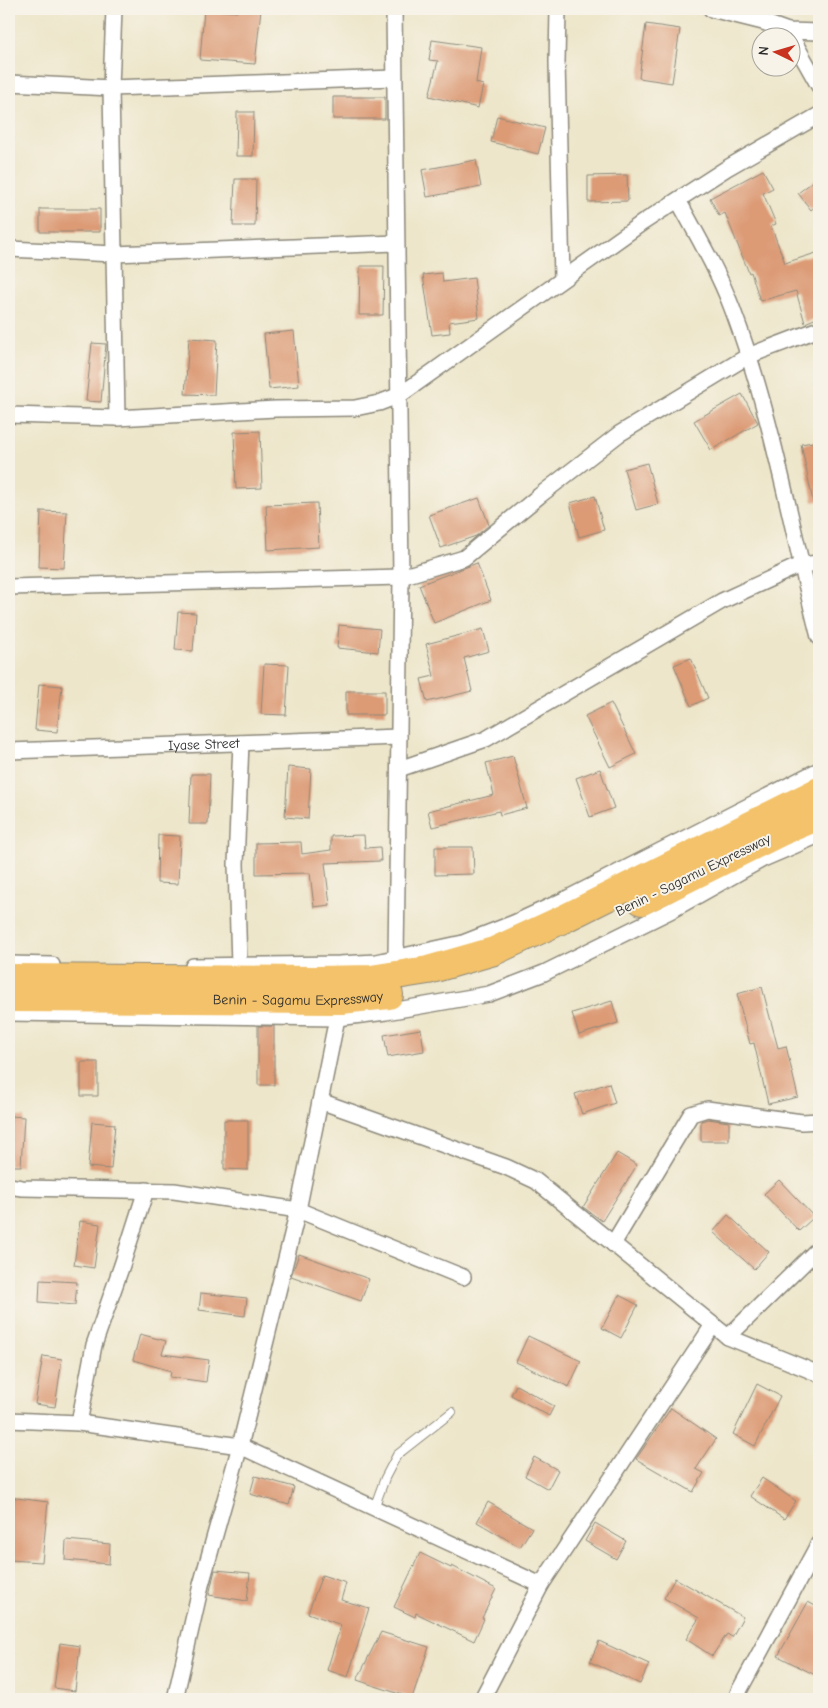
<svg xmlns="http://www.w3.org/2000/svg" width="828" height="1708" font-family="'Comic Neue',sans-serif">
	<rect width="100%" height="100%" fill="#f7f3e8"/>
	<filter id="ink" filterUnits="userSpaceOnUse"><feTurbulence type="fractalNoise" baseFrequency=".02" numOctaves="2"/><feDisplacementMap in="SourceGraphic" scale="10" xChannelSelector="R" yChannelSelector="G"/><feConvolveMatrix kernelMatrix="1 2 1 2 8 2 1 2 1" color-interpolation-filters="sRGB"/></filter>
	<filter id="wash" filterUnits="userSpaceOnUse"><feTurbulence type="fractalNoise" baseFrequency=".0096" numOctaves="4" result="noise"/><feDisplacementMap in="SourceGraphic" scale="20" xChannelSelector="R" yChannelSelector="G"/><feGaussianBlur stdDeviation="1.12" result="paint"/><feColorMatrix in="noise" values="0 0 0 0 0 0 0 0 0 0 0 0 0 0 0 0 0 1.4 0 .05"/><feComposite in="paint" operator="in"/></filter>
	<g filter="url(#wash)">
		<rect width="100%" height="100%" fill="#ede6ca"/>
		<g id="blocks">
			<path fill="#dc9a75" d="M204,9L237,12V9H261L255,64L200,60Z
				M646,24L680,29L672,83L639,78Z
				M432,40L481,47L476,83L483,85L478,108L429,96L438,61L429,60Z
				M333,97H385V119H333Z
				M237,112H254L253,156H236Z
				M497,116L545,128L538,154L491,142Z
				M476,160L481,187L427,197L422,170Z
				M763,170L773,188L763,193L776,224L771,226L785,263L819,252V317L805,323L796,291L760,301L751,272L749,273L725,213L719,216L710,198Z
				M627,175L628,201L588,202V176Z
				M819,177V203L811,210L798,193Z
				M235,179H256L255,226H233Z
				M40,209H100V232H40Z
				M360,266H384L383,315H359Z
				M442,273L443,282L474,278L479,318L449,322L450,333L432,335L423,275Z
				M294,331L299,386L269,389L264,334Z
				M189,338L217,340L214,395L185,394Z
				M92,343L106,344L101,402L86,401Z
				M742,394L758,423L711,450L694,421Z
				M260,431L262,488L236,489L234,432Z
				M819,441V501L813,502L801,444Z
				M647,463L658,504L636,510L624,469Z
				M595,496L604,530L579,537L570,503Z
				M479,498L489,525L476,536L441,548L429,515Z
				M317,503L319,547L268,550L266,505Z
				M41,511L67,512L64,568L39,567Z
				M477,563L491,600L434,623L419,585Z
				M178,612L196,613L193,651L175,650Z
				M339,625L380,629L378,652L337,648Z
				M483,629L489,651L464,658L472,691L427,702L421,679L434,676L426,644Z
				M691,658L708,698L691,706L674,665Z
				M264,664L289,665L286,715L261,714Z
				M39,684L62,686L57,732L35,730Z
				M346,691H385V715H346Z
				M611,703L636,754L610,767L585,716Z
				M513,756L527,808L500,815L499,811L432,827L428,811L494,795L486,763Z
				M288,767L311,769L308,819L285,817Z
				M600,769L614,808L590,817L576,778Z
				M191,774H210L208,824H189Z
				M158,835L180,836L178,884L157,883Z
				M364,835L365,848L380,847L381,861L325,863L330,905L314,907L310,873L256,874V843L301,842L302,854L331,850V836Z
				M435,847H473L474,874L435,875Z
				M762,987L778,1048L786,1046L798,1097L768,1104L754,1043L750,1044L737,994Z
				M612,1001L618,1023L579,1035L572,1013Z
				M258,1026H274V1085H258Z
				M421,1029L424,1051L388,1057L384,1035Z
				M81,1062H98V1096H81Z
				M609,1083L615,1103L582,1114L575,1094Z
				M9,1116L24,1117L21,1166H9Z
				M708,1119L729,1122V1141H701V1121Z
				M224,1120H248V1170L224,1169Z
				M92,1122L115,1124L111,1169L88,1167Z
				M617,1153L637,1165L602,1221L583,1207Z
				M779,1180L814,1217L799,1231L764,1194Z
				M728,1215L769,1252L754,1269L713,1232Z
				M80,1221L100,1224L94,1268L74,1265Z
				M299,1254L369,1279L361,1301L291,1276Z
				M40,1280L77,1282L75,1305L39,1302Z
				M201,1293L247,1298L245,1316L199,1310Z
				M619,1295L638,1305L621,1338L602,1328Z
				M140,1334L166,1341L162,1354L209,1360L206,1382L170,1377L171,1371L133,1360Z
				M528,1336L581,1361L569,1387L516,1362Z
				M43,1356L62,1359L55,1407L35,1404Z
				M757,1384L780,1396L755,1446L733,1434Z
				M516,1385L554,1406L549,1416L511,1395Z
				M671,1408L716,1439L696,1469L704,1473L693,1492L636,1459Z
				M534,1457L558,1470L548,1489L525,1476Z
				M255,1476L294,1487L289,1505L250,1494Z
				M762,1478L796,1501L784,1519L750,1496Z
				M9,1497L48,1502L42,1562L9,1560Z
				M488,1502L532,1528L520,1547L477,1522Z
				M595,1523L626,1541L616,1559L585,1541Z
				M66,1540L110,1544L109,1564L65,1560Z
				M420,1553L451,1568L452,1566L496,1589L482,1618L484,1619L474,1641L416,1613L415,1617L394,1607Z
				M215,1570L250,1573L247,1601L209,1595Z
				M322,1575L346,1583L341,1600L369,1608L348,1677L327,1670L341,1625L308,1613Z
				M675,1578L743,1617L732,1637L727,1634L712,1656L686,1639L699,1618L664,1598Z
				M808,1602L819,1608V1677L778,1656Z
				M381,1632L429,1647L412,1698L357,1680Z
				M599,1641L649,1664L640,1684L590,1662Z
				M60,1643L80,1646L75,1691L54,1688Z"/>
		</g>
	</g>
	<g filter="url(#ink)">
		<use href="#blocks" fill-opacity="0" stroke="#8c887a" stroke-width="1"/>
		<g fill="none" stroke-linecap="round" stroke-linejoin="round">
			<g stroke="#8c887a" stroke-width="10">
				<path id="lane" d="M374,1508L385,1478L397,1455L452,1412"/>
			</g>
			<g stroke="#8c887a" stroke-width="18">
				<g id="street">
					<path d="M114,9L111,88L117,418"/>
					<path d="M394,9L401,577L396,958"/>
					<path d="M558,9L557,62L562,279"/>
					<path d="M711,9L763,22L788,31L819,32"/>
					<path d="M788,31L819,86"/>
					<path d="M9,83L111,88L394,78"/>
					<path d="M678,200C697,235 718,271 732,308C772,413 791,528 819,637"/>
					<path d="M9,249L114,254L396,243"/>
					<path d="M9,415L117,418L276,409L355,408L379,403L400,395L642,223L727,168L819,115"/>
					<path d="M9,587L401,577L464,558L539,496L619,434L748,356L819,329"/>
					<path id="s1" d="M9,751L399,737"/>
					<path d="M399,769L486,739L722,601L800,565L819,563"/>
					<path d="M9,964L52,965"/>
					<path d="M239,965L236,864L241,743"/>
					<path d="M193,966L339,964L376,962L463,943L514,923L564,900L819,770"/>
					<path d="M9,1013L337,1018L386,1012L489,994L544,973L672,910L763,859L819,835"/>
					<path d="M320,1101L506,1167L536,1181L728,1337L819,1374"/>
					<path d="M9,1186L22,1188L174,1191L298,1210L463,1277"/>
					<path d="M613,1244L691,1114L707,1109L802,1122L819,1121"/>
					<path d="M728,1337L819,1248"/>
					<path d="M9,1420L79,1423L240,1446L541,1585"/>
					<path d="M79,1423L94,1345L122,1265L146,1190"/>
					<path d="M175,1699L201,1585L240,1446L298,1210L337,1018"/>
					<path d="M482,1699L541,1585L713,1325"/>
					<path d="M736,1699L739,1691L819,1543"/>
				</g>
			</g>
			<g stroke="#8c887a" stroke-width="30">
				<g id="highway">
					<path d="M642,901L783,831L819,816"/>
					<path d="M9,978L317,980L371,979L428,970L494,951L563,919L819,791"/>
					<path id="s2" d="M9,998L341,1000L389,995"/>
				</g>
			</g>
			<use href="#lane" stroke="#fff" stroke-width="8"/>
			<use href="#street" stroke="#fff" stroke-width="15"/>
			<use href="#highway" stroke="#f3c26a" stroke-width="28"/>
		</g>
	</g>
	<g text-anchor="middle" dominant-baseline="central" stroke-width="4" stroke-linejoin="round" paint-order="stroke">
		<g font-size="14" fill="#2b2b2b" stroke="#f7f3e8">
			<text stroke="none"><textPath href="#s1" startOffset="195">Iyase Street</textPath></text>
			<text transform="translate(693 875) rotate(-26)">Benin - Sagamu Expressway</text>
			<text stroke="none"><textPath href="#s2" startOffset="289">Benin - Sagamu Expressway</textPath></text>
		</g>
	</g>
	<rect width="828" height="1708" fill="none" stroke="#f7f3e8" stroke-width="30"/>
	<g transform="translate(776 52) rotate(275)"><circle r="24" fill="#f7f3e8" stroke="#a5a39c"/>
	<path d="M0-4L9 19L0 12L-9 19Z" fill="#c8321e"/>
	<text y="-8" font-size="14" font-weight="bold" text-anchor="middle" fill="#2b2b2b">N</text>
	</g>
</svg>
